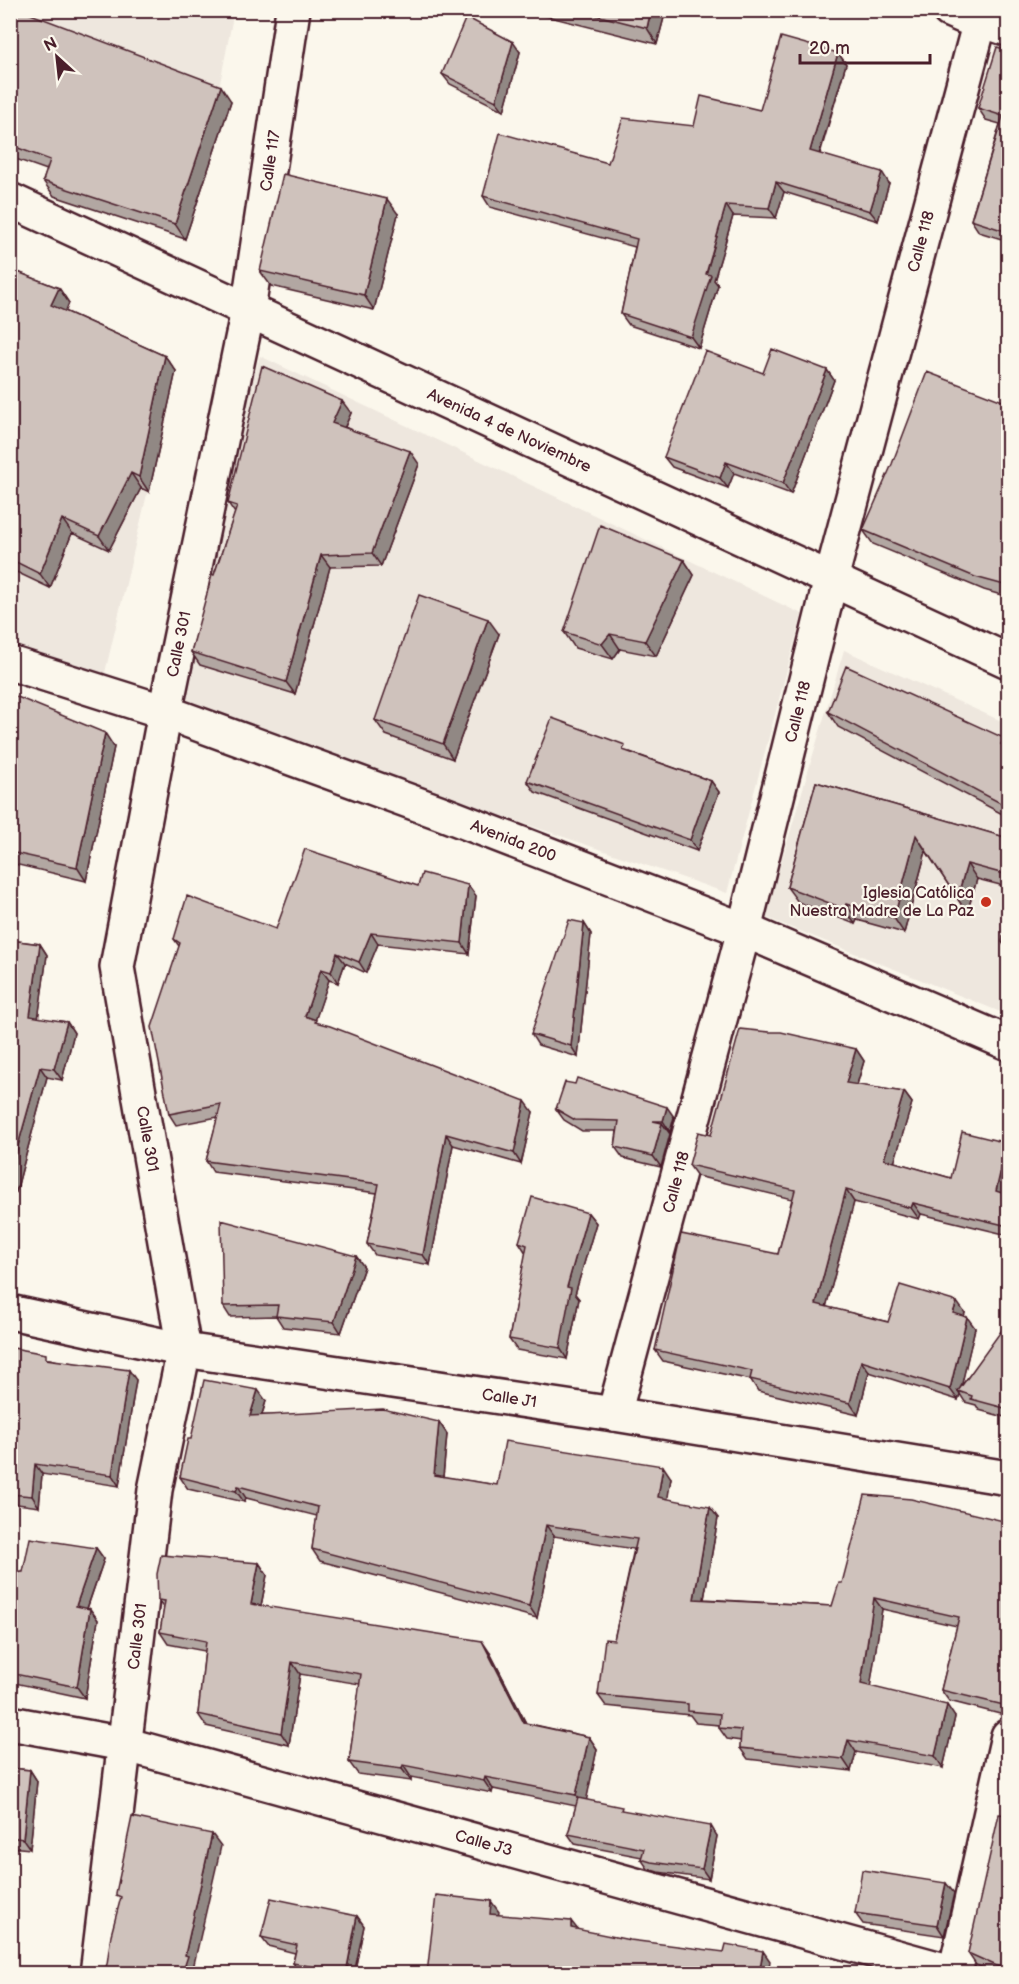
<svg xmlns="http://www.w3.org/2000/svg" width="1019" height="1984" font-family="'Balsamiq Sans',sans-serif">
	<rect width="100%" height="100%" fill="#fbf7ec"/>
	<filter id="ink" filterUnits="userSpaceOnUse"><feTurbulence type="fractalNoise" baseFrequency=".0167" numOctaves="2"/><feDisplacementMap in="SourceGraphic" scale="12" xChannelSelector="R" yChannelSelector="G"/><feConvolveMatrix kernelMatrix="1 2 1 2 8 2 1 2 1" color-interpolation-filters="sRGB"/></filter>
	<g filter="url(#ink)">
		<path fill="#eee7de" d="M10,11H234L195,212L11,143Z
			M10,301L176,371L104,677L11,649Z
			M260,356L802,614L727,893L161,699Z
			M844,650L1008,724V1015L765,917Z"/>
		<g fill="none" stroke-linecap="round" stroke-linejoin="round">
			<g stroke="#4a1f2b" stroke-width="30">
				<path id="service" d="M979,23L1008,33"/>
			</g>
			<g stroke="#4a1f2b" stroke-width="38">
				<g id="minor">
					<path d="M949,10L979,23"/>
					<path id="s1" d="M10,663L165,712L439,812L744,930L1008,1043"/>
					<path id="s2" d="M10,1312L184,1350L614,1414L1008,1478"/>
					<path id="s3" d="M614,1414L744,930L831,579L983,10"/>
					<path id="s4" d="M10,1723L124,1744L955,1973L1008,1736"/>
					<path id="s5" d="M97,1974L155,1490L184,1350L117,967L165,712L248,310L293,10"/>
				</g>
			</g>
			<g stroke="#4a1f2b" stroke-width="38">
				<g id="primary">
					<path id="s6" d="M10,200L1008,661"/>
				</g>
			</g>
			<use href="#service" stroke="#fbf7ec" stroke-width="26"/>
			<use href="#minor" stroke="#fbf7ec" stroke-width="33"/>
			<use href="#primary" stroke="#fbf7ec" stroke-width="33"/>
		</g>
		<path fill="#b2a7a2" stroke="#4a1f2b" stroke-width="1.5" d="M10,10L231,101L185,239L54,196L43,181L47,170L10,157Z
			M530,10H666L657,44L530,12Z
			M1008,50V241L979,232L971,220L1000,124L986,120L978,108Z
			M520,52L504,111L450,84L442,74Z
			M838,53L846,64L820,154L889,183L878,221L784,192L776,218L733,216L714,280L718,285L699,348L629,325L621,314L635,247L490,207L483,196L608,163L694,126L760,110Z
			M398,214L374,310L271,286L260,271Z
			M10,269L59,288L69,303L65,311L165,356L176,371L149,492L141,488L109,550L72,533L50,588L10,569Z
			M827,370L834,380L791,494L734,473L728,488L672,467L664,457L763,373Z
			M1008,403V597L984,590L873,544L863,530Z
			M351,413L345,427L419,464L381,566L330,567L295,694L200,665L191,652L214,575L235,513L228,503Z
			M684,560L694,575L656,656L620,649L613,659L575,648L564,632Z
			M499,634L453,759L386,735L375,720Z
			M10,694L114,747L86,881L10,863Z
			M828,712L1008,744V817L838,727Z
			M630,752L711,781L719,792L697,851L535,792L527,781Z
			M816,782L1008,838V887L977,879L967,913L926,851L904,933L857,920L855,924L798,902L787,887Z
			M468,885L476,896L469,954L378,944L366,973L345,963L338,983L329,980L315,1020L317,1023L533,1112L521,1164L453,1145L430,1265L375,1255L367,1244L377,1193L213,1172L206,1161L218,1117L176,1125L169,1114L179,946L174,939L276,929L418,886Z
			M1008,915V951L1002,942Z
			M584,923L591,934L578,1057L538,1045L531,1034Z
			M10,940L40,944L47,955L38,1018L67,1022L74,1033L62,1080L47,1077L16,1192L10,1190Z
			M856,1049L864,1061L857,1085L904,1092L912,1103L894,1162L951,1178L1008,1184L1006,1194L1008,1195V1235L921,1214L919,1219L854,1202L826,1307L888,1322L965,1313L964,1316L975,1328L961,1386L1008,1328V1418L979,1410L976,1405L965,1402L960,1394L958,1400L869,1372L858,1415L758,1391L751,1380L663,1361L655,1350L778,1254L792,1199L697,1176L689,1165L711,1135Z
			M556,1109L674,1117L670,1132H668L670,1134L661,1167L623,1158L615,1147L617,1131H582L564,1120Z
			M588,1213L596,1223L575,1294L579,1299L567,1359L517,1350L509,1339L526,1253L519,1242Z
			M356,1256L364,1267L341,1333L283,1327L276,1316L230,1317L223,1306Z
			M10,1358L50,1359L136,1380L119,1486L42,1474L39,1507L10,1503Z
			M266,1401L262,1415L439,1422L447,1434L443,1477L497,1485L671,1478L667,1499L718,1518L704,1599L832,1606L842,1583L1008,1522V1716L949,1701L941,1690L957,1626L882,1609L870,1686L955,1717L943,1768L856,1752L851,1771L748,1759L740,1748L741,1741L727,1739L719,1728V1725L696,1723L690,1715L606,1706L598,1695L614,1640L634,1549L554,1536L537,1618L320,1561L312,1549L317,1516L246,1498L244,1502L188,1489L180,1477L191,1439Z
			M96,1548L104,1559L87,1609H90L98,1620L85,1698L10,1682V1573L23,1572Z
			M259,1563L267,1575L261,1606L490,1653L526,1723L589,1737L597,1749L586,1800L624,1811L717,1836L709,1879L658,1872L648,1869L641,1859L642,1857L575,1844L568,1834L576,1806L493,1789L492,1793L411,1777V1781L358,1774L349,1762L360,1684L300,1674L289,1745L206,1726L198,1714L205,1651L168,1644L160,1632L164,1609L158,1600Z
			M10,1768L30,1770L37,1781L30,1849L10,1847Z
			M1008,1815V1974H996L976,1965L968,1953Z
			M954,1893L944,1936L863,1924L855,1913Z
			M357,1916L364,1926L354,1974H304L300,1973L293,1963L295,1953L268,1946L261,1937Z"/>
		<path fill="#918884" stroke="#4a1f2b" stroke-width="1.5" d="M651,10H666L657,44L647,28Z
			M513,42L520,52L504,111L496,101Z
			M838,53L846,64L817,161L810,151Z
			M221,86L231,101L185,239L175,224Z
			M882,172L889,183L878,221L870,211Z
			M776,182L784,192L776,218L769,208Z
			M387,199L398,214L374,310L364,295Z
			M726,205L733,216L714,280L718,285L699,348L691,337L706,274Z
			M59,288L69,303L62,320L51,305Z
			M165,356L176,371L149,492L139,477Z
			M827,370L834,380L791,494L783,483Z
			M342,401L351,413L341,435L332,423Z
			M410,451L419,464L381,566L372,553Z
			M726,462L734,473L728,488L720,478Z
			M131,473L141,488L109,550L99,536Z
			M62,519L72,533L50,588L40,574Z
			M321,555L330,567L295,694L286,682Z
			M684,560L694,575L656,656L645,641Z
			M488,619L499,634L453,759L443,744Z
			M610,634L620,649L613,659L602,644Z
			M105,733L114,747L86,881L77,867Z
			M1004,738L1008,744V754L1001,744Z
			M711,781L719,792L697,851L690,840Z
			M916,835L926,851L904,933L894,918Z
			M967,864L977,879L967,913L957,898Z
			M468,885L476,896L469,954L462,943Z
			M846,904L857,920L855,924L845,909Z
			M584,923L591,934L578,1057L571,1046Z
			M371,933L378,944L366,973L359,962Z
			M40,944L47,955L37,1027L30,1016Z
			M337,953L345,963L338,983L331,972Z
			M321,969L329,980L313,1027L305,1016Z
			M67,1022L74,1033L62,1080L54,1069Z
			M856,1049L864,1061L854,1094L846,1083Z
			M40,1067L47,1077L16,1192L10,1184V1174Z
			M904,1092L912,1103L892,1170L884,1159Z
			M525,1101L533,1112L521,1164L514,1153Z
			M667,1107L674,1117L670,1132L663,1121Z
			M662,1123L670,1134L661,1167L653,1156Z
			M446,1134L453,1145L430,1265L423,1255Z
			M1007,1143L1008,1144V1184L1004,1202L996,1191Z
			M846,1190L854,1202L824,1315L816,1304Z
			M913,1203L921,1214L919,1219L911,1208Z
			M588,1213L596,1223L575,1294L579,1299L567,1359L560,1348L567,1287Z
			M356,1256L364,1267L341,1333L334,1322Z
			M957,1302L965,1313L961,1324L953,1313Z
			M967,1317L975,1328L960,1392L958,1391L960,1394L958,1400L950,1389Z
			M861,1361L869,1372L858,1415L850,1403Z
			M129,1370L136,1380L119,1486L112,1475Z
			M258,1390L266,1401L258,1427L250,1416Z
			M439,1422L447,1434L442,1487L434,1475Z
			M35,1464L42,1474L39,1507L32,1496Z
			M663,1466L671,1478L666,1509L658,1497Z
			M238,1486L246,1498L244,1502L236,1491Z
			M710,1507L718,1518L702,1610L694,1599Z
			M546,1525L554,1536L537,1618L529,1606Z
			M96,1548L104,1559L84,1617L76,1606Z
			M259,1563L267,1575L259,1616L251,1604Z
			M874,1598L882,1609L869,1695L861,1684Z
			M90,1609L98,1620L85,1698L77,1687Z
			M482,1641L490,1653L532,1735L524,1723Z
			M292,1662L300,1674L289,1745L281,1733Z
			M947,1705L955,1717L943,1768L935,1756Z
			M589,1737L597,1749L585,1807L576,1795Z
			M848,1740L856,1752L851,1771L843,1759Z
			M403,1765L411,1777V1781L402,1769Z
			M30,1770L37,1781L30,1849L23,1839Z
			M485,1777L493,1789L492,1793L484,1781Z
			M711,1826L717,1836L709,1879L702,1869Z
			M212,1834L221,1846L194,1964L197,1968L195,1974H182L185,1955Z
			M946,1883L954,1893L944,1936L937,1925Z
			M491,1901L499,1912L497,1925L490,1914Z
			M357,1916L364,1926L354,1974H346Z
			M571,1921L579,1931L571,1928Z
			M763,1951L770,1961L768,1974H759Z"/>
		<path fill="#cfc2bc" stroke="#4a1f2b" stroke-width="1.5" d="M10,10H20L221,86L175,224L43,181L50,160L10,145Z
			M576,10H651L647,28Z
			M466,17L513,42L496,101L442,74Z
			M781,37L838,53L810,151L882,172L870,211L776,182L769,208L726,205L706,274L711,275L691,337L621,314L637,239L483,196L500,133L608,163L623,118L694,126L701,96L760,110Z
			M997,47L1008,50V232L971,220L1003,116L978,108Z
			M283,174L387,199L364,295L260,271Z
			M10,269L59,288L51,305L165,356L139,477L131,473L99,536L62,519L40,574L10,559Z
			M772,349L827,370L783,483L726,462L720,478L664,457L705,351L763,373Z
			M262,366L342,401L332,423L410,451L372,553L321,555L286,682L191,652L212,575H214L237,506L228,503Z
			M927,372L1008,403V586L975,577L863,530L892,464Z
			M600,525L684,560L645,641L610,634L602,644L564,632Z
			M419,595L488,619L443,744L375,720Z
			M846,666L1004,738L1001,744L1008,747V807L828,712Z
			M10,694L105,733L77,867L10,852Z
			M552,718L625,745L623,750L711,781L690,840L527,781Z
			M816,782L1008,838V875L967,864L957,898L916,835L894,918L846,904L845,909L787,887Z
			M305,849L418,886L422,873L468,885L462,943L371,933L359,962L337,953L331,972L321,969L305,1016L316,1020L315,1022L330,1026L525,1101L514,1153L446,1134L423,1255L367,1244L379,1184L206,1161L221,1104L169,1114L152,1027L180,943L174,939L187,896L276,929Z
			M1008,915V945L1002,942Z
			M569,920L584,923L571,1046L531,1034Z
			M10,940L40,944L30,1016L67,1022L54,1069L40,1067L10,1174Z
			M740,1029L769,1032H781L856,1049L846,1083L904,1092L884,1159L951,1178L962,1132L1007,1143L996,1191L1008,1195V1226L913,1203L911,1208L846,1190L816,1304L888,1322L900,1285L957,1302L953,1313L967,1317L950,1389L861,1361L850,1403L750,1379L752,1371L655,1350L681,1234L778,1254L795,1190L689,1165L698,1132L711,1135Z
			M577,1078L667,1107L663,1121H653L662,1123L653,1156L615,1147L619,1121L575,1120L556,1109L565,1082L575,1084Z
			M532,1197L588,1213L567,1287L571,1288L560,1348L509,1339L527,1245L519,1242Z
			M221,1220L356,1256L334,1322L276,1316L278,1305L223,1306Z
			M1004,1327L1008,1328V1409L971,1399L972,1396L958,1391Z
			M13,1348L46,1354V1359L129,1370L112,1475L35,1464L32,1496L10,1494V1358H12Z
			M204,1380L258,1390L250,1416L383,1409L439,1422L434,1475L497,1485L505,1441L663,1466L658,1497L710,1507L694,1599L832,1606L839,1583H842L865,1495L911,1499L1008,1522V1706L941,1690L959,1617L874,1598L861,1684L947,1705L935,1756L848,1740L843,1759L740,1748L741,1730L719,1728L720,1714L688,1711V1704L598,1695L605,1639L614,1640L637,1539L546,1525L529,1606L312,1549L318,1507L238,1486L236,1491L180,1477L188,1439H191Z
			M30,1538L96,1548L76,1606L90,1609L77,1687L10,1673V1573L23,1572Z
			M161,1555L259,1563L251,1604L482,1641L524,1723L589,1737L576,1795L485,1777L484,1781L403,1765L402,1769L349,1762L361,1674L292,1662L281,1733L198,1714L206,1641L160,1632L165,1601L158,1600L157,1574Z
			M10,1768L30,1770L23,1839L10,1837Z
			M578,1798L622,1807L621,1810L711,1826L702,1869L651,1862L641,1859L644,1849L568,1834Z
			M999,1814L1008,1815V1971L968,1953Z
			M132,1817L212,1834L185,1955L188,1956L182,1974H103L107,1964L111,1935L121,1897L116,1895V1893Z
			M862,1870L946,1883L937,1925L855,1913Z
			M436,1895L491,1901L490,1914L571,1921V1928L630,1940L724,1952L726,1944L763,1951L759,1974H427Z
			M271,1898L357,1916L346,1973L293,1963L297,1945L261,1937Z"/>
	</g>
	<circle fill="#c8321e" stroke="#fbf7ec" stroke-width="2" cx="986" cy="902" r="6"/>
	<g text-anchor="middle" dominant-baseline="central" stroke-width="4.5" stroke-linejoin="round" paint-order="stroke">
		<g font-size="16" fill="#4a1f2b" stroke="#fbf7ec">
			<text stroke="none"><textPath href="#s5" startOffset="1840">Calle 117</textPath></text>
			<text stroke="none"><textPath href="#s3" startOffset="1212">Calle 118</textPath></text>
			<text stroke="none"><textPath href="#s6" startOffset="550">Avenida 4 de Noviembre</textPath></text>
			<text stroke="none"><textPath href="#s5" startOffset="1348">Calle 301</textPath></text>
			<text stroke="none"><textPath href="#s3" startOffset="726">Calle 118</textPath></text>
			<text stroke="none"><textPath href="#s1" startOffset="534">Avenida 200</textPath></text>
			<text transform="translate(147 1139) rotate(80)">Calle 301</text>
			<text stroke="none"><textPath href="#s3" startOffset="240">Calle 118</textPath></text>
			<text stroke="none"><textPath href="#s2" startOffset="507">Calle J1</textPath></text>
			<text stroke="none"><textPath href="#s5" startOffset="340">Calle 301</textPath></text>
			<text stroke="none"><textPath href="#s4" startOffset="489">Calle J3</textPath></text>
		</g>
		<g font-size="16" fill="#4a1f2b" stroke="#fbf7ec" text-anchor="end">
			<text x="974" y="893">Iglesia Católica<tspan x="974" dy="18">Nuestra Madre de La Paz</tspan></text>
		</g>
	</g>
	<rect width="1019" height="1984" fill="none" stroke="#fbf7ec" stroke-width="36"/>
	<rect x="18" y="18" width="983" height="1948" fill="none" stroke="#4a1f2b" stroke-width="2" filter="url(#ink)"/>
	<g transform="translate(57 57) rotate(333)" stroke="#fbf7ec" stroke-width="4.5" paint-order="stroke">
	<path d="M0-4.5L10 22L0 15L-10 22Z" fill="#4a1f2b"/>
	<text y="-9" font-size="16" font-weight="bold" text-anchor="middle" fill="#4a1f2b">N</text>
	</g>
	<path d="M800 54v9h130v-9" fill="none" stroke="#4a1f2b" stroke-width="3"/>
	<text x="809" y="54" font-size="18" fill="#4a1f2b" stroke="#fbf7ec" stroke-width="4.5" paint-order="stroke">20 m</text>
</svg>
